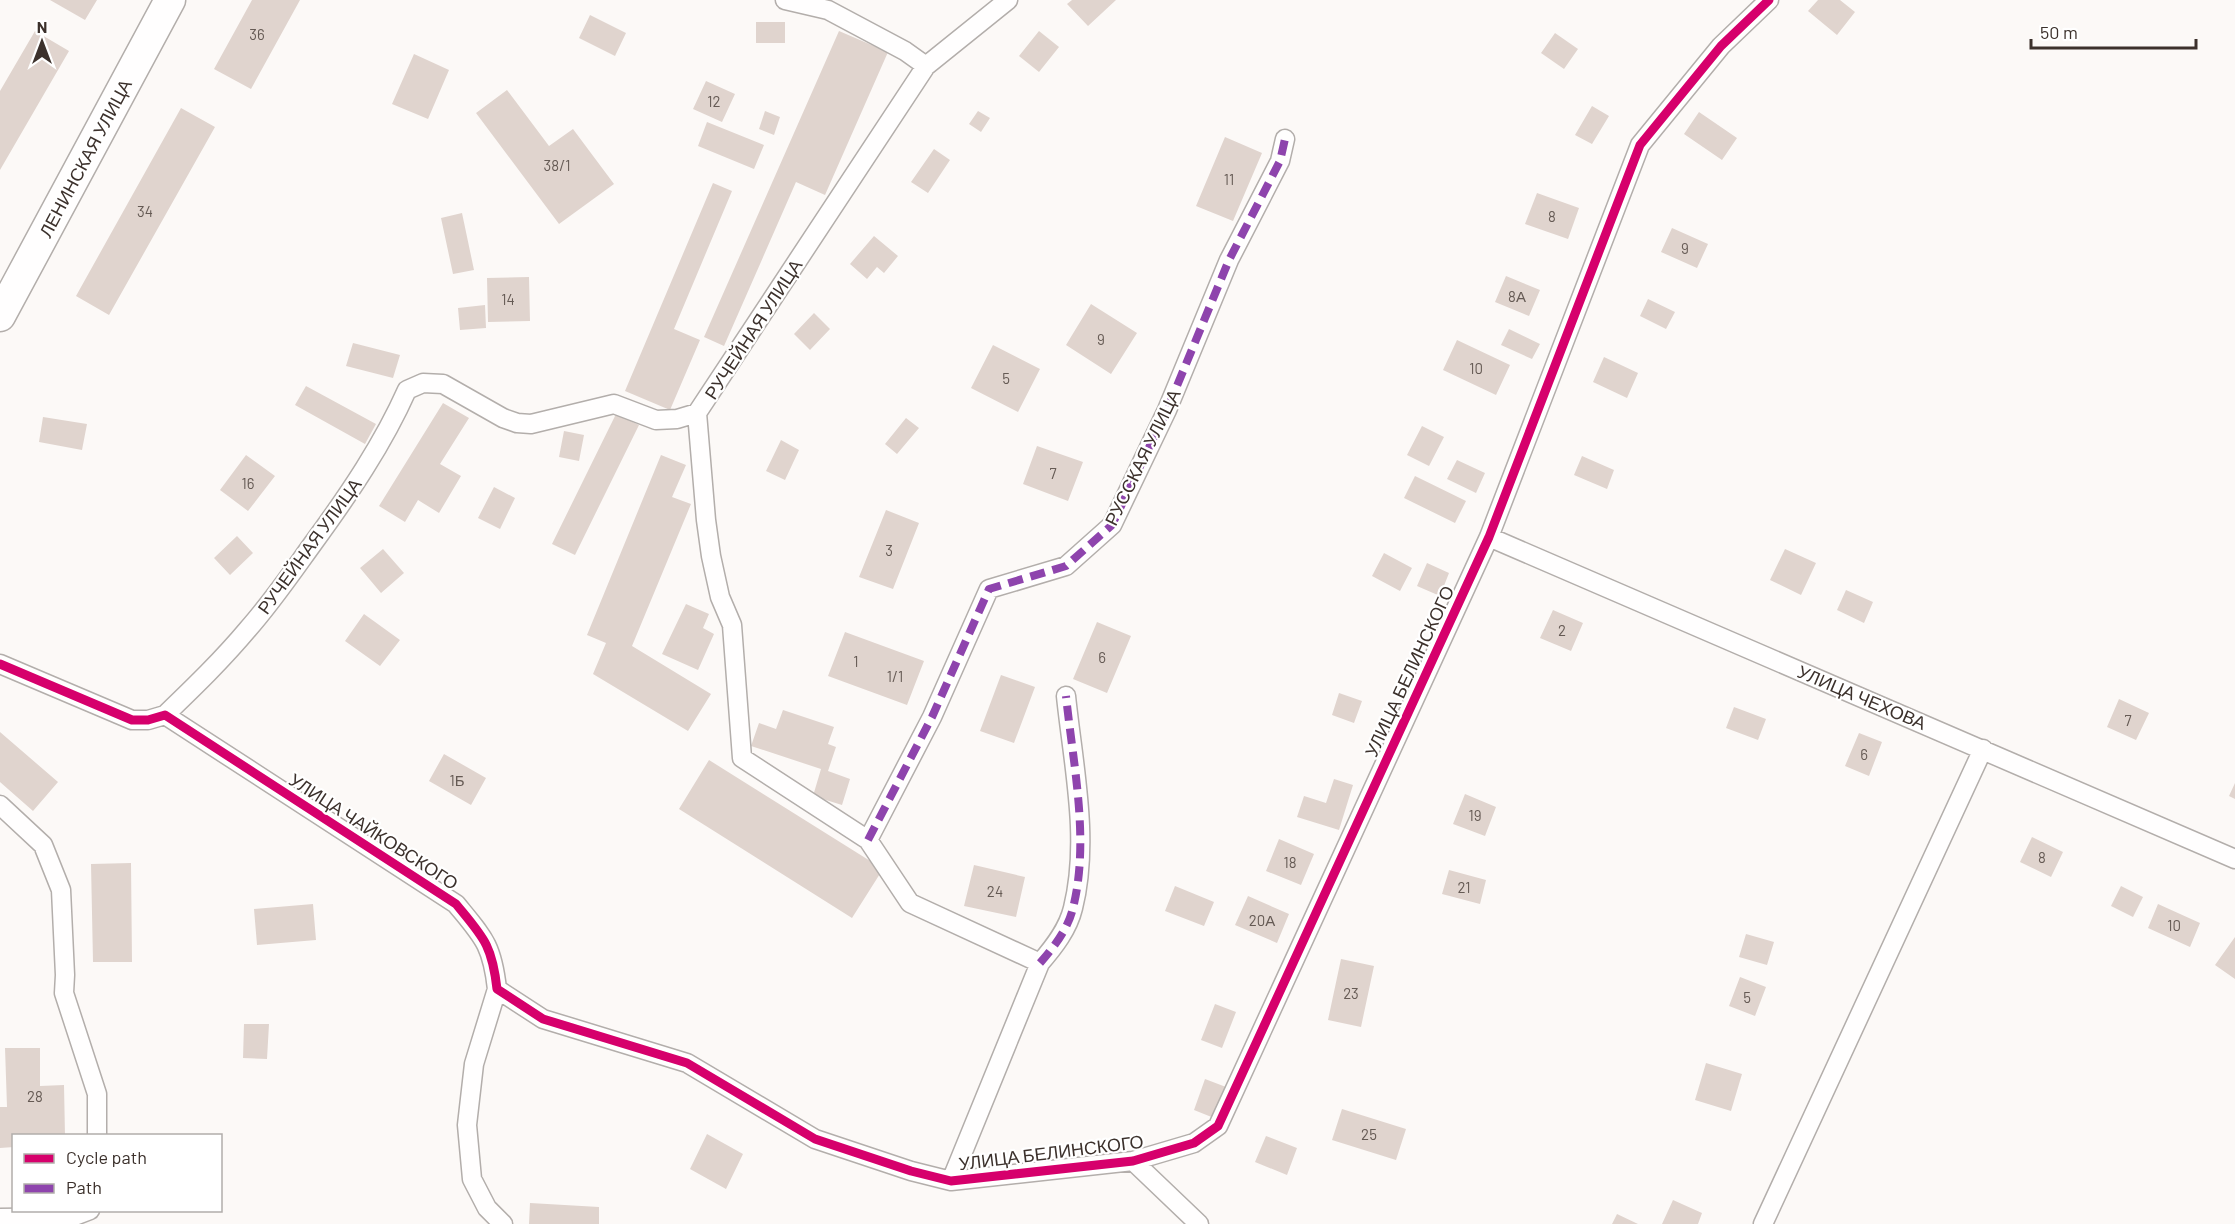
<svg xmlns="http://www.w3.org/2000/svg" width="2235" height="1224" font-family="Barlow,sans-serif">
	<rect width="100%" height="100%" fill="#fcf9f7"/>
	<path fill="#e0d4ce" d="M50,0H97L85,20Z
		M252,0H300L251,89L214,69Z
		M1072,0H1116L1088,26L1067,4Z
		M1818,0H1840L1855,12L1837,35L1808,11Z
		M590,15L626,33L615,56L579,38Z
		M756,22H785V43H756Z
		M35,31L69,51L0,170V91Z
		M839,31L888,52L825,195L796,182L724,346L704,337Z
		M1039,31L1059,47L1039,72L1019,56Z
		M1555,33L1578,49L1564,69L1541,53Z
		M414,54L449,70L428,119L392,104Z
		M706,81L735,94L722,122L693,109Z
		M507,90L549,146L573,129L614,184L559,224L476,113Z
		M1592,106L1609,116L1592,144L1575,135Z
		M181,108L215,127L109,315L76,296Z
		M765,111L780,117L774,135L759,129Z
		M978,111L990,118L981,132L969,124Z
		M1699,112L1737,138L1722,160L1684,134Z
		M707,122L764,145L754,169L698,146Z
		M1225,137L1262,153L1233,221L1196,206Z
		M934,149L950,160L928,193L911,182Z
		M713,183L732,191L674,329L700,340L670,410L625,391Z
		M1537,193L1579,208L1568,239L1525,224Z
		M462,213L474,270L453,274L441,218Z
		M1672,228L1708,244L1697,268L1661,252Z
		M874,236L898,256L884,273L877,267L867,279L850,264Z
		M1506,276L1540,290L1529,316L1495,302Z
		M529,277L530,321L488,322L487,278Z
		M1648,299L1675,312L1666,329L1640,316Z
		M1091,304L1137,333L1111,374L1066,345Z
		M485,305L486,328L460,330L458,308Z
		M814,313L830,329L810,350L794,334Z
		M1509,329L1540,344L1532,359L1501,345Z
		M1457,340L1510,365L1496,395L1443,370Z
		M353,343L400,355L393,378L346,366Z
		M993,345L1040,369L1018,412L971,388Z
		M1604,357L1638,373L1627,398L1593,382Z
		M306,386L376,424L365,444L295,405Z
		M443,403L469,418L440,464L461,476L439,513L418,500L405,522L379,506Z
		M616,414L639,425L575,555L552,544Z
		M43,417L87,424L82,450L39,442Z
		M906,418L919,428L897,454L885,444Z
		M1422,426L1444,437L1429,466L1407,455Z
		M564,431L584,435L579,461L559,457Z
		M781,440L799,450L785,480L766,471Z
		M1037,446L1083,462L1068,501L1023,484Z
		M246,455L275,476L248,511L220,490Z
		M661,455L686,465L672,497L691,504L632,646L711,694L688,731L593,674L606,643L587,635Z
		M1582,456L1614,470L1607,489L1574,475Z
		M1457,460L1485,473L1476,493L1447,479Z
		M1415,476L1466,501L1455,523L1404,498Z
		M494,487L515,498L500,529L478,518Z
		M886,510L919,523L893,589L859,577Z
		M237,536L253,553L230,575L214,558Z
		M383,549L404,573L381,593L360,568Z
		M1785,549L1816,563L1801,595L1770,580Z
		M1384,553L1412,568L1400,591L1372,576Z
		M1427,563L1449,573L1440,596L1417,586Z
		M1846,590L1873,602L1864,623L1837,610Z
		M686,604L709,614L703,628L714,634L698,670L662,654Z
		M1553,610L1583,623L1571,651L1540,638Z
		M364,614L400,640L380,666L345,641Z
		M1097,622L1131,636L1107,693L1073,679Z
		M845,632L924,661L907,705L828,676Z
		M1001,675L1035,687L1014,743L980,731Z
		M1339,693L1362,701L1354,723L1332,715Z
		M2119,699L2149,713L2136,740L2107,727Z
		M1734,707L1766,719L1758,740L1726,728Z
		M783,710L834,727L828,744L836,747L828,771L850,779L842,805L813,796L821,769L751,746L759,723L776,729Z
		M0,732L58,782L33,811L0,782Z
		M1859,733L1882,742L1869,776L1845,766Z
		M444,754L486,778L471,805L429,781Z
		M709,760L883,869L852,918L679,809Z
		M1334,779L1353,785L1339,830L1297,817L1304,796L1326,803Z
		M2235,783V799L2229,796Z
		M1465,794L1496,807L1485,836L1453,824Z
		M2032,837L2063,852L2051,877L2020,862Z
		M1279,839L1314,854L1301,885L1266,871Z
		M131,863L132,962H93L91,864Z
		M974,865L1025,877L1016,917L964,906Z
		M1449,870L1486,880L1480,904L1442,894Z
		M1175,886L1214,902L1204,926L1165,911Z
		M2121,886L2143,897L2133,917L2111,906Z
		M1248,896L1289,914L1277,943L1235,925Z
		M313,904L316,940L257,945L254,909Z
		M2158,904L2200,923L2190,947L2148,928Z
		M1746,934L1774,942L1767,965L1739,957Z
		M2235,937V979L2215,965Z
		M1341,959L1374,966L1361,1027L1328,1020Z
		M1740,977L1766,987L1755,1016L1729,1006Z
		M1215,1004L1236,1012L1222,1048L1201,1040Z
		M244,1024H269L267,1059L243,1058Z
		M5,1048H40V1086L64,1085L65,1136H14V1147L0,1148V1107H7Z
		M1706,1063L1742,1074L1731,1111L1695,1100Z
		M1205,1079L1226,1087L1214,1118L1194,1110Z
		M1342,1109L1406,1129L1396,1160L1332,1140Z
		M707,1134L743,1154L726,1189L690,1169Z
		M1266,1136L1297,1148L1287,1175L1255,1162Z
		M1673,1200L1702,1213L1698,1224H1662Z
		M530,1203L599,1207V1224H529Z
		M1617,1214L1638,1224H1612Z"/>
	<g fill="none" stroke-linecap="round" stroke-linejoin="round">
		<g stroke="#b3aeab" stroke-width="21">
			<path id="street" d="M785,0L828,10L905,51L926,66
				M697,413L706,520L711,556L720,597L732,625L742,758L868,840L910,903L1040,963L951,1181
				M1489,537L2235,859
				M0,664L132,720H148L165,715L456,904C483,937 492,944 497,989L543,1019L687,1063L815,1139L911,1171L951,1181L1133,1161L1194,1143L1218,1126L1489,537L1640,145L1721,46L1769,0
				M165,715C194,687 222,660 248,629C272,602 293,571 314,542C349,494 383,444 407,390L423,383L443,384L503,418L517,423L531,424L614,404L656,420L677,419L697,413L926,66L1008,0
				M0,805L43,845L61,890L65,975L64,993L97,1094V1136
				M868,840L932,717L989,589L1066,566L1112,525L1167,410L1229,260L1280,161L1285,139
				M1040,963C1054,947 1068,929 1073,908C1090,840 1073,764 1066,696
				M497,989L474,1064L467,1125L472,1179L487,1208L503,1224
				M1133,1161L1199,1224
				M0,1218L72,1217L90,1210
				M1763,1224L1983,749"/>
		</g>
		<g stroke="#b3aeab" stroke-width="33">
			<path id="primary" d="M0,316L170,0"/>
		</g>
		<use href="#street" stroke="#fffefe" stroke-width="18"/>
		<use href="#primary" stroke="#fffefe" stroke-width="30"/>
		<path stroke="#8e44ad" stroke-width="8" stroke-dasharray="15 8" stroke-linecap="butt" d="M868,840L932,717L989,589L1066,566L1112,525L1167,410L1229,260L1280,161L1285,139
			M1040,963C1054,947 1068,929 1073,908C1090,840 1073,764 1066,696"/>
		<g stroke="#fff" stroke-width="13">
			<path id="cycleway" d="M0,664L132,720H148L165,715L456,904C483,937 492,944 497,989L543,1019L687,1063L815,1139L911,1171L951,1181L1133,1161L1194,1143L1218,1126L1489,537L1640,145L1721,46L1769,0"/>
		</g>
		<use href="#cycleway" stroke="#d6006c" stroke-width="9"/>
	</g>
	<g text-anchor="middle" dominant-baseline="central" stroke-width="4.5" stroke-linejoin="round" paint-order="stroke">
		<g font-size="15" fill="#655a54">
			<text x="257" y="34">36</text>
			<text x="714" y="101">12</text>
			<text x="557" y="165">38/1</text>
			<text x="1229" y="179">11</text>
			<text x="145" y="211">34</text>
			<text x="1552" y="216">8</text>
			<text x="1685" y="248">9</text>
			<text x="1517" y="296">8А</text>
			<text x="508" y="299">14</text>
			<text x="1101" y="339">9</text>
			<text x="1476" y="368">10</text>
			<text x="1006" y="378">5</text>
			<text x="1053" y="473">7</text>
			<text x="248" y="483">16</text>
			<text x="889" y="550">3</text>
			<text x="1562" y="630">2</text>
			<text x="1102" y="657">6</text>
			<text x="856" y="661">1</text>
			<text x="895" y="676">1/1</text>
			<text x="2128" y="720">7</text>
			<text x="1864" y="754">6</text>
			<text x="457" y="780">1Б</text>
			<text x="1475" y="815">19</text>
			<text x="2042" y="857">8</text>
			<text x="1290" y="862">18</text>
			<text x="1464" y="887">21</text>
			<text x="995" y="891">24</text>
			<text x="1262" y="920">20А</text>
			<text x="2174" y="925">10</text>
			<text x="1351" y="993">23</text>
			<text x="1747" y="997">5</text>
			<text x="35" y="1096">28</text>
			<text x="1369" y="1134">25</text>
		</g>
		<g font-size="18" fill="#3c312c" stroke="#fff">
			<text transform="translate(85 158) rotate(-62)">ЛЕНИНСКАЯ УЛИЦА</text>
			<text transform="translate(753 329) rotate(-57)">РУЧЕЙНАЯ УЛИЦА</text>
			<text transform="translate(1142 457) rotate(-64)">РУССКАЯ УЛИЦА</text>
			<text transform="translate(309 546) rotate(-54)">РУЧЕЙНАЯ УЛИЦА</text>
			<text transform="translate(1409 671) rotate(-65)">УЛИЦА БЕЛИНСКОГО</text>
			<text transform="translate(1862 697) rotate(23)">УЛИЦА ЧЕХОВА</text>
			<text transform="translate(374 831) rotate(33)">УЛИЦА ЧАЙКОВСКОГО</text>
			<text transform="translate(1051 1152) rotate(-7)">УЛИЦА БЕЛИНСКОГО</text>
		</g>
	</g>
	<rect x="12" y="1134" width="210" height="78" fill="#ffffff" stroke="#b1adab" stroke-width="1.5"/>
	<rect x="24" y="1154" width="30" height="9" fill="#d6006c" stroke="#b1adab" stroke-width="1.5"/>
	<text x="66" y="1164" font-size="18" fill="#3c312c">Cycle path</text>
	<rect x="24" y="1184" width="30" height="9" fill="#8e44ad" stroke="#b1adab" stroke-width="1.5"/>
	<text x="66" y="1194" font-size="18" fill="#3c312c">Path</text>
	<g transform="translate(42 42)" stroke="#ffffff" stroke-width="4.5" paint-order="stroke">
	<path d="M0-4.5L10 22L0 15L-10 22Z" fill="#3c312c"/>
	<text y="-9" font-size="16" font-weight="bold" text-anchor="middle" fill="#3c312c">N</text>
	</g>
	<path d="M2031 39v9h165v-9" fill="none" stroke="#3c312c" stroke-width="3"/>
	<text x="2040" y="39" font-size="18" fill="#3c312c" stroke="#ffffff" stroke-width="4.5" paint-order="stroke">50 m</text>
</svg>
